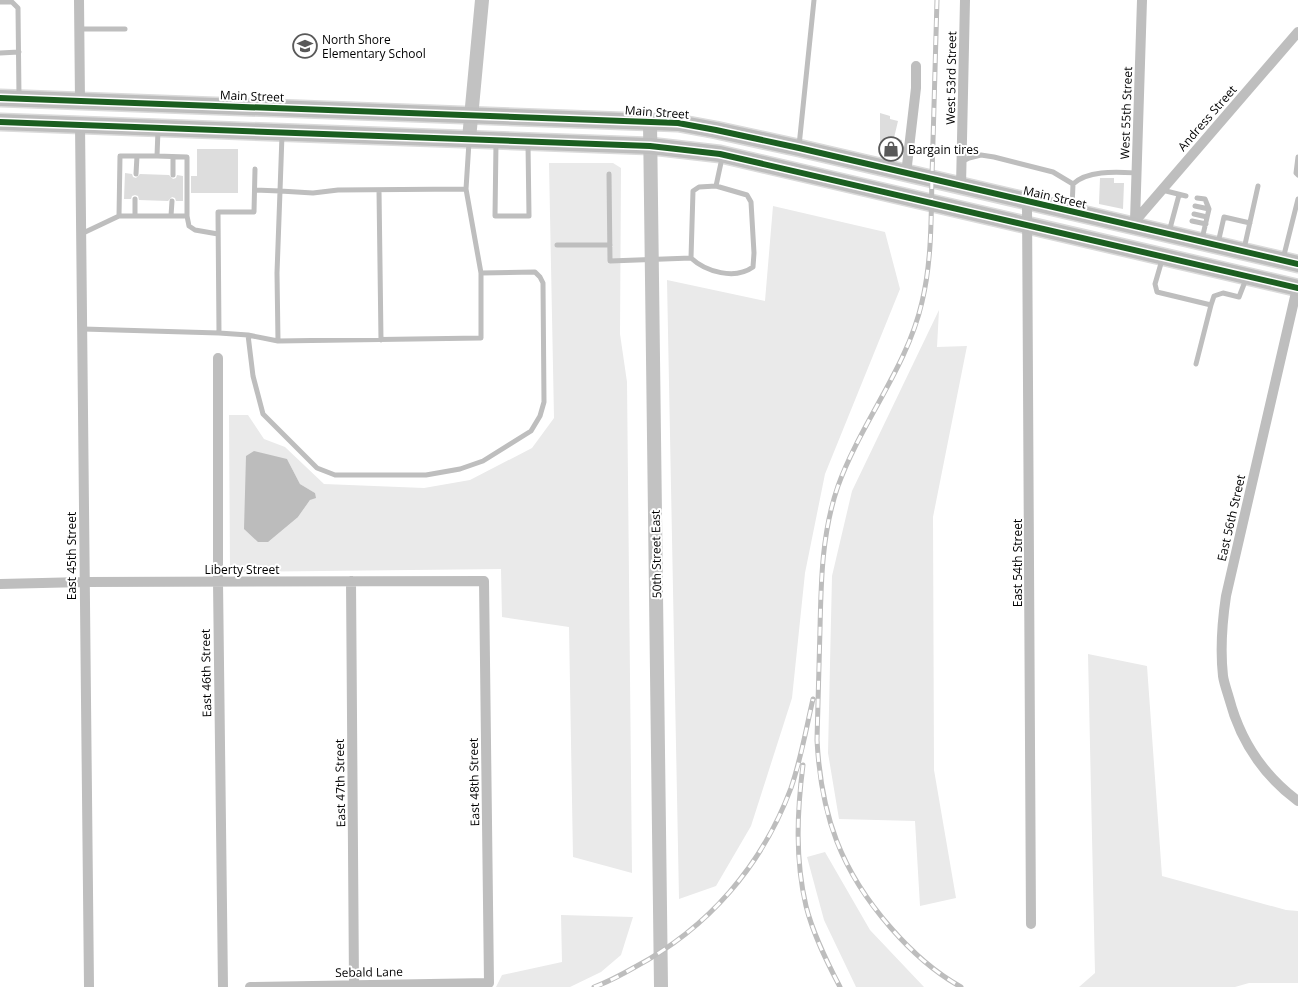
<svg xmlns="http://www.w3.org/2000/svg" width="1298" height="987" font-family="'Open Sans',sans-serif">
	<rect width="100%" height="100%" fill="#fff"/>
	<path fill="#eaeaea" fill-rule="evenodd" d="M549,163H613L621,168L620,334L627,382L632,873L573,857L569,627L502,617L501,569L230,572L229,415H248L264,439L285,447L324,484L424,488L470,480L532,448L554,418ZM287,459L300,484L315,493L298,517Z
		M773,206L885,232L900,289L825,474L805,573L792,698L751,826L716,886L679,899L667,280L765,301Z
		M939,310L937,347L967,346L933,517L934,770L956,898L920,906L915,821L839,819L828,753L832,576L852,491Z
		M1088,654L1147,666L1162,876L1286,910L1298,911V983H1249L1235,987H1079L1095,973Z
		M825,852L870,930L924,987H856L824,920L807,857Z
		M561,915L633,917L621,955L601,972L570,987H496L502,975L562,962Z"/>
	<path fill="#bcbcbc" d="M254,451L287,459L300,484L315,493L316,498L310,500L298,517L268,542H258L244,529L246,456Z"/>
	<path fill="#ddd" d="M880,113L890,116V119L898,121L894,138L902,140L901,156L880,151Z
		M197,149H238V193H191V176H197Z
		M125,173L132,174L133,177L136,178L140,174L169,175L173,179L176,178L177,175L183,176V201H176L175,198L172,197L168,201L139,200L138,196L135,195L132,196L131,199H124Z
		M1100,178H1114V183H1124L1123,209L1099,204Z"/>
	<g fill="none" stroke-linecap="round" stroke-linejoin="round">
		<g stroke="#dbdbdb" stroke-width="19">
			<path id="primary" d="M0,98L678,123L716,130L799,148L1298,264
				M0,122L650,146L720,154L1298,288"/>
		</g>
		<path stroke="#bebebe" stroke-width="5" d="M0,2H12L18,8L19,97
			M80,29H125
			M0,53L19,52
			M282,135L280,191L313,193L338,190L466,189L469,142
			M496,143L495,216H529L528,144
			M799,146L814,0
			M1298,157L1296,173L1298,175
			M961,162L969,158L981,155L994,157L1053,172L1073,184L1072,209
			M136,174L137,156
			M609,174L610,261L691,258L693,191L699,187L716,186L722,158
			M173,175V157
			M1073,184C1088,170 1116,172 1137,173
			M379,190L381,340
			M1162,190L1186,196
			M1197,198L1205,199L1209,209L1202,239
			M1195,206L1209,209
			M1194,214L1207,217
			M119,216L120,156H157
			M135,216V199
			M171,216L172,201
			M187,216L189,226L195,230L218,234
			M1192,221L1206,224
			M1169,232L1179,195
			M81,234L119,216H187V157L157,156L158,130
			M1218,243L1224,217L1250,223
			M557,245H610
			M1244,249L1258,186
			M691,258C706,272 735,280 753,267L754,253L751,202L747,195L716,186
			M1283,259L1298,199
			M1162,260L1155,284L1157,292L1211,305L1196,364
			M1211,305L1214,296L1223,293L1239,297L1246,279
			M83,329L219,333L248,335L253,376L263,414L317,468L335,475H426L460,469L483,461L531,431L540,416L544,402L543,283L540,277L535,272L481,273L466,189
			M219,333L218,212H254L255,169
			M248,335L278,341L277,273L280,191L255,190
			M278,341L481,338V273"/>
		<path stroke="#bebebe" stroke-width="10" d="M79,0L80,101
			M80,124L89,987
			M906,174L916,88V66
			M961,186L965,0
			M1027,202L1031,924
			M1136,220L1298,32
			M1135,221L1142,0
			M1297,288L1226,596C1222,623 1220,649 1223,676C1224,683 1227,691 1229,698C1240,740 1263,775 1298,801
			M218,358V582L223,987
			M351,581L354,984
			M0,584L84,582L484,581L489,983L250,987"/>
		<path stroke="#c2c2c2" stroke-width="14" d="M650,122L661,987
			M469,139L482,0"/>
		<use href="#primary" stroke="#bdbdbd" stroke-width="16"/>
		<g stroke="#bdbdbd" stroke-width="5">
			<path id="rail" d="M937,0C935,59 934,117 932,176C931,218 932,260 922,302C907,368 861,422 838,486C822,532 821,580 820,629C819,666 818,703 817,740C821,816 841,871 891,928C911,951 934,972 961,987
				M803,765C797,812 795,859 806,906C813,934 827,962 840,987
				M594,987C608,982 621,975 635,967C708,928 762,866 791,788C801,759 806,729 813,699"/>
		</g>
		<use href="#rail" stroke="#fff" stroke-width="3" stroke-dasharray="9" stroke-linecap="butt"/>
		<g stroke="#fff" stroke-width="9">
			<path id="cycleway" d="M0,98L678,123L716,130L799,148L1298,264
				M0,122L650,146L720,154L1298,288"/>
		</g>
		<use href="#cycleway" stroke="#1b5e20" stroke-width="6"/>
	</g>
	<defs>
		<g id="school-ring" transform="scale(1.25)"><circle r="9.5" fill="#fff" stroke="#595959" stroke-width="1.5"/><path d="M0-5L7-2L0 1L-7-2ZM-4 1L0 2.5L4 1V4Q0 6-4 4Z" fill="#595959"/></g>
		<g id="shop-ring" transform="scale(1.25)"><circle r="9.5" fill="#fff" stroke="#595959" stroke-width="1.5"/><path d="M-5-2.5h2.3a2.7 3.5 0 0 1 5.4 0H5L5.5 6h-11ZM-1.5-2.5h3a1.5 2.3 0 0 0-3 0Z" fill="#595959"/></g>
	</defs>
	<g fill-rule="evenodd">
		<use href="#school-ring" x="305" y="46"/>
		<use href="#shop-ring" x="891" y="149"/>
	</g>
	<g text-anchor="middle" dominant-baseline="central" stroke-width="4" stroke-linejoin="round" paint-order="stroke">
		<g font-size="12" fill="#000" stroke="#fff" text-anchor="start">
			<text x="322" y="39">North Shore<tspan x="322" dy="14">Elementary School</tspan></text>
			<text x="908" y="149">Bargain tires</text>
		</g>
		<g font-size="12" fill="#000" stroke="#fff">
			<text transform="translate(951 78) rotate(-89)">West 53rd Street</text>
			<text transform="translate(252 96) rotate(2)">Main Street</text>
			<text transform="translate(657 112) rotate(4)">Main Street</text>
			<text transform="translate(1126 113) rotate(-88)">West 55th Street</text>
			<text transform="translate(1207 118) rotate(-49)">Andress Street</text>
			<text transform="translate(1055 197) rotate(13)">Main Street</text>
			<text transform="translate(1231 518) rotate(-77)">East 56th Street</text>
			<text transform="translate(656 554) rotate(-91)">50th Street East</text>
			<text transform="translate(71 556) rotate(-90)">East 45th Street</text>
			<text transform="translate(1017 563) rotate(-90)">East 54th Street</text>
			<text x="242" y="569">Liberty Street</text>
			<text transform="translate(206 673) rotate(-91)">East 46th Street</text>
			<text transform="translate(474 782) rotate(-91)">East 48th Street</text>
			<text transform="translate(340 783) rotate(-91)">East 47th Street</text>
			<text transform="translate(369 972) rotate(-1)">Sebald Lane</text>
		</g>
	</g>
</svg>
